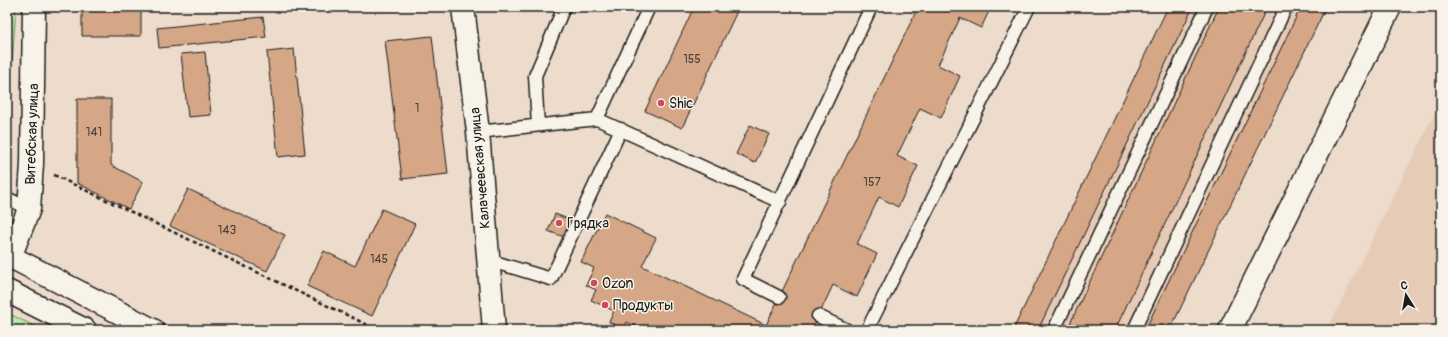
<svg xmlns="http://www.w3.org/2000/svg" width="1448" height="337" font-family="Pangolin,sans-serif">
	<rect width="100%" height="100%" fill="#eddccb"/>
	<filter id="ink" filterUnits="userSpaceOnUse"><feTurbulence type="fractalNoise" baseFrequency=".025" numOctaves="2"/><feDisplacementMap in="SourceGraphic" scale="8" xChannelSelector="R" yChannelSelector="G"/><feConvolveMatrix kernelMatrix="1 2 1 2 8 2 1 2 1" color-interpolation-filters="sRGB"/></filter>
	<g filter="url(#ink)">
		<path fill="#e6ccb7" d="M1168,7H1326L1170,330H1013Z
			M1441,100V330H1327Z"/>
		<path fill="#bdecaa" stroke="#6c8463" d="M7,7H16L7,137Z
			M7,313L43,330H7Z"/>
		<path fill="#d5a787" stroke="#1c1c1c" d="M82,7H141V36H82Z
			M694,7H739L682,128L645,111Z
			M918,7H991L981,28L960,18L938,65L960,76L941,118L920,108L897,156L918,166L898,207L879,197L857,244L877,254L857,297L833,285L812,330H643L627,322L624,329L609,322L614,311L591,300L596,290L586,285L594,268L581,262L605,213L656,238L642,266L766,325Z
			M1168,7H1193L1038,330H1013Z
			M1219,7H1267L1115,330H1067Z
			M1301,7H1326L1170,330H1145Z
			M263,17L266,37L159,48L157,28Z
			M432,36L448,174L402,179L385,41Z
			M294,49L305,154L278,157L267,52Z
			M205,52L211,115L188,117L181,54Z
			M77,99H111V165L143,182L129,209L77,183Z
			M750,125L769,134L755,163L736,154Z
			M188,189L285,235L267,271L170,226Z
			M382,209L415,224L372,316L307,286L324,251L355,266Z
			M555,214L571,220L564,237L548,231Z"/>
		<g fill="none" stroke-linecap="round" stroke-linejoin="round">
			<g stroke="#1c1c1c" stroke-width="15">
				<path id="lane" d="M597,119L780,202
					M538,125L535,76L564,7
					M478,132L597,119L649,7
					M7,198L29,209
					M488,260L551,279L621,129
					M779,297L743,279L871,7
					M818,316L847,330
					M867,330L1029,7
					M1054,330L1207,7
					M1134,330L1286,7"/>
			</g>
			<g stroke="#1c1c1c" stroke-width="25">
				<path id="street" d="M463,7L478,132L494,330
					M10,257L29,209L32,164L34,7
					M1230,330L1390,7"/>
			</g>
			<g stroke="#1c1c1c" stroke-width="25">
				<path id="primary" d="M7,255L153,330
					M7,291L85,330"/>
			</g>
			<path stroke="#1c1c1c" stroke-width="2.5" stroke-dasharray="4 3" stroke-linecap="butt" d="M54,175L378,330"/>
			<use href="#lane" stroke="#f7f3e8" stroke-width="12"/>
			<use href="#street" stroke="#f7f3e8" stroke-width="22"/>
			<use href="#primary" stroke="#f7f3e8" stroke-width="22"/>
		</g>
	</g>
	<g fill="#d1495b" stroke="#f7f3e8" stroke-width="1.5">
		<circle cx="661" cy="103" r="4"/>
		<circle cx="559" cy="223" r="4"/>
		<circle cx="594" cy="283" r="4"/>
		<circle cx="605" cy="305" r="4"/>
	</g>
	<g text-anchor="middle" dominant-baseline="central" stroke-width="3" stroke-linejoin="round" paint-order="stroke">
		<g font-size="12" fill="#4a3f37">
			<text x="692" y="59">155</text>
			<text x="417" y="108">1</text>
			<text x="94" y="132">141</text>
			<text x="872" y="182">157</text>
			<text x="227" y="230">143</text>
			<text x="379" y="259">145</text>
		</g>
		<g font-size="14" fill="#1c1c1c" stroke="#f7f3e8" text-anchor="start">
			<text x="669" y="103">Shic</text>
			<text x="567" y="223">Грядка</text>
			<text x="602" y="283">Ozon</text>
			<text x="613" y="305">Продукты</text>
		</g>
		<g font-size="14" fill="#1c1c1c" stroke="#f7f3e8">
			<text transform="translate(32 134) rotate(-88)">Витебская улица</text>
			<text transform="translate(480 168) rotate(-95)">Калачеевская улица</text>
		</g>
	</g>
	<rect width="1448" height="337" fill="none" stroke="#f7f3e8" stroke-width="24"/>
	<rect x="12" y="12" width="1424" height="313" fill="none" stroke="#1c1c1c" stroke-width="1.5" filter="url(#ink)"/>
	<g transform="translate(1406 295) rotate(349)" stroke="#f7f3e8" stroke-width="3" paint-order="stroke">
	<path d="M0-3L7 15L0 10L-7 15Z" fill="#1c1c1c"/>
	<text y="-6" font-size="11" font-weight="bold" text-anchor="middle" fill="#1c1c1c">С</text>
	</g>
</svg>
